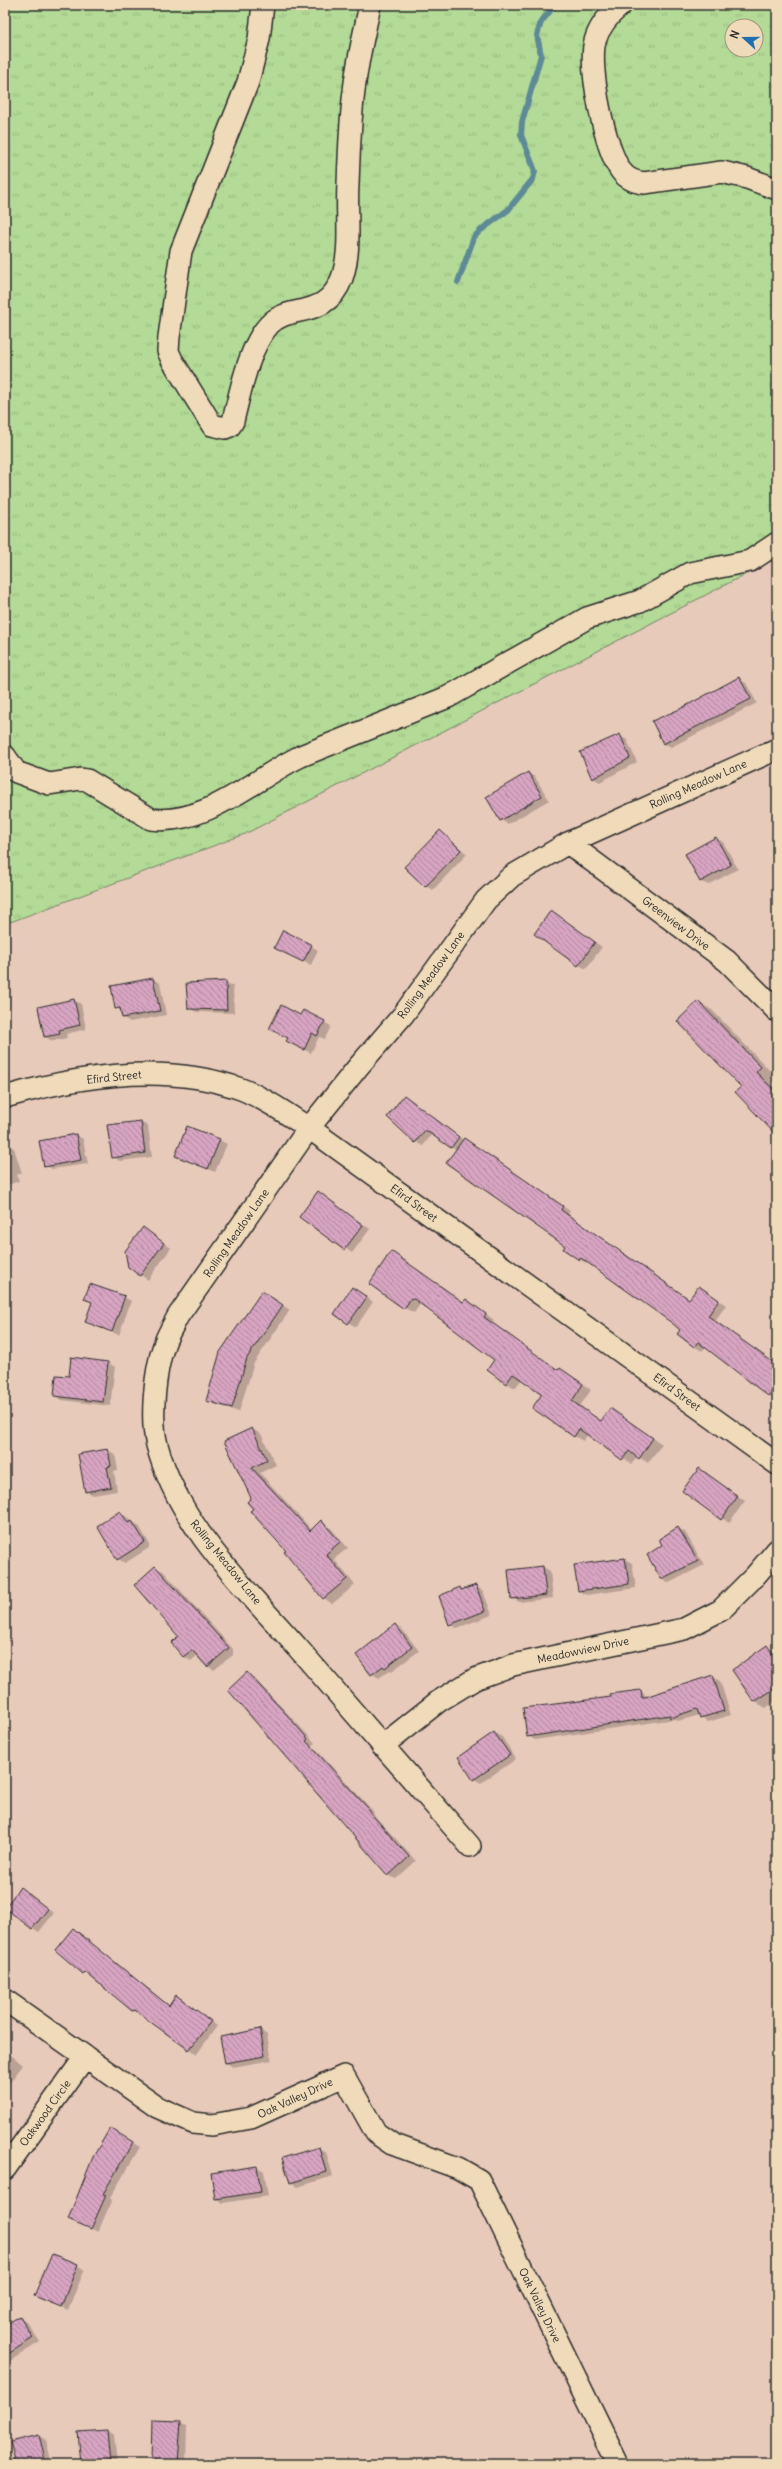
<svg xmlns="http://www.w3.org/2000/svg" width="782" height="2469" font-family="Delius,sans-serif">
	<defs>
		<pattern id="grass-tufts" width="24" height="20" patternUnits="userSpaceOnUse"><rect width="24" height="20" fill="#b3da96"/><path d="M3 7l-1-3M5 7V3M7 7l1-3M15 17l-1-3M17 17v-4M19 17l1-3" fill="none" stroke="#9abb81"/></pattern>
		<pattern id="building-back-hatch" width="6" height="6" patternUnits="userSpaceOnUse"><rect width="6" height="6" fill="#d7a4c1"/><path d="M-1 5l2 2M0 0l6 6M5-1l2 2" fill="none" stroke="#af869d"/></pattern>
	</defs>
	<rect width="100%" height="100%" fill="#e8cabb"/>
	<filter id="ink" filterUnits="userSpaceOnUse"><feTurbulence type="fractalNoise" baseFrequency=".025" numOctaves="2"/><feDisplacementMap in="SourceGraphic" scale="8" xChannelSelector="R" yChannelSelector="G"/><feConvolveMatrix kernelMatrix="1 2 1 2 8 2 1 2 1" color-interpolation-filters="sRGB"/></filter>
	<g filter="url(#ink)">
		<path fill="url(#grass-tufts)" stroke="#6f8260" fill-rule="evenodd" d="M5,5H777V558L245,834L5,924ZM732,26H756V50H732Z"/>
		<path fill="#0003" d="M739,679L746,683L757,703L671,747L663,743L653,722Z
			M619,735L627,740L637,762L600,782L592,778Z
			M528,773L535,777L549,800L508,824L500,820Z
			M440,831L467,854L433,890L425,886Z
			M716,838L723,842L738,869L708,885L700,881Z
			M551,911L602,947L586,969L579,965Z
			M777,916V927L771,921Z
			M311,946L318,950L311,965L283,951Z
			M153,979L160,983L166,1015L130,1022L123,1018L122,1011L116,1008L112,987Z
			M225,982L233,986L234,1013L196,1012L189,1008Z
			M74,1000L81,1004L86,1029L66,1034L67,1038L52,1041L45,1037Z
			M698,1002L712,1010L775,1076L770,1080L777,1088V1134L743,1087Z
			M301,1016L324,1022L331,1026L325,1039L319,1037L311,1053L295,1045Z
			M5,1030L8,1044L5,1045Z
			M404,1096L466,1142L570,1211L568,1215L690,1300L707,1292L726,1305L715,1321L777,1366V1401L706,1346L702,1351L695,1347L678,1334L681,1330L673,1322L588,1262L587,1264L564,1249L566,1246L456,1150L432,1134L423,1146L416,1142Z
			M141,1122L148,1126L152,1157L120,1161L113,1157Z
			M76,1135L83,1139L88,1164L52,1169L45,1165Z
			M219,1140L227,1144L215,1172L184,1159Z
			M5,1144L14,1148L22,1173L17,1175L19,1181L5,1186Z
			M325,1197L370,1229L352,1253L300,1217Z
			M150,1233L171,1248L148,1280L129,1267Z
			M400,1258L464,1302L466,1300L475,1305L494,1320L492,1323L559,1371L560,1369L569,1374L591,1390L580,1406L602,1422L619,1415L662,1444L648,1463L637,1456L632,1464L588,1434L583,1441L574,1436L543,1394L522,1379L515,1388L506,1383L495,1360L421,1303L414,1313L405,1308Z
			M360,1292L373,1302L356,1327L335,1314Z
			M269,1296L290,1310L254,1363L239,1412L214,1404L207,1400Z
			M124,1297L131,1301L119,1335L86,1322L93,1303L86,1299Z
			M72,1358L108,1363L115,1367L110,1406L62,1400L55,1396L70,1377Z
			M252,1429L261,1434L276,1465L260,1473L312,1530L322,1522L330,1527L348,1548L334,1559L355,1585L332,1604L324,1598L255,1509L252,1498Z
			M108,1450L115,1454L118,1470L114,1471L117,1491L93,1495L86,1491Z
			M699,1469L745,1501L729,1523L683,1491Z
			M120,1512L139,1526L149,1543V1548L125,1563L118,1559Z
			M678,1528L685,1532L704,1565L669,1583L662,1578L664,1546Z
			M625,1559L632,1563L636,1588L586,1595L579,1591L575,1566Z
			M155,1567L163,1571L233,1649V1655L214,1670L207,1666L198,1655L191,1661L184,1657L172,1643L180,1637Z
			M543,1567L550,1571L553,1598L519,1602L512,1598Z
			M476,1586L483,1591L492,1615L457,1628L450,1624L460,1589L464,1591Z
			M395,1625L402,1629L419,1651L392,1671L390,1670L379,1678L372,1674L368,1645Z
			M767,1647L775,1651L777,1650V1700L766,1708L755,1702L733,1670Z
			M247,1673L254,1678L294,1720L315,1743L312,1745L374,1812L373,1814L416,1861L396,1879L388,1875Z
			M713,1677L720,1681L731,1715L708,1722L700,1715L678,1721L675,1719L535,1740L528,1736L612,1698L641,1691L648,1697Z
			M494,1733L502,1737L516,1759L481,1783L474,1779Z
			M20,1888L54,1913L39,1932L32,1928Z
			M73,1929L170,2006L177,1997L217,2026L197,2054L141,2014L133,2011L92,1976L84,1973Z
			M260,2030L267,2035L272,2060L233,2067L226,2063Z
			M5,2050L23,2065L5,2089Z
			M111,2130L140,2147L110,2198L112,2200L98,2232L69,2218Z
			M319,2148L326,2152L333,2176L298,2187L291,2182Z
			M257,2167L264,2171L268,2196L223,2203L216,2199Z
			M52,2255L85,2269L68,2310L35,2296Z
			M20,2317L27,2322L40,2342L10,2361L5,2358V2327Z
			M180,2422L187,2426L186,2464H155L152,2462Z
			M107,2431L114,2435L117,2464H82Z
			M39,2436L46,2440L52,2464H17Z
			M262,2457L274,2464H258Z"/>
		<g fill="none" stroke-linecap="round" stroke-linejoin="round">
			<path stroke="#5d8a96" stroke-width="6" d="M458,282L474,237L481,230L508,210L533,179L535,171L521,135L522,122L541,55L537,35L541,22L555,5"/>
		</g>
		<path fill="url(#building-back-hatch)" stroke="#2b2b2b" d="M739,677L751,699L663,744L652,721L680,709Z
			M620,734L630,758L592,779L580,752Z
			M528,772L542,796L500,821L486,797Z
			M440,830L461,850L425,887L404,867Z
			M716,837L731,865L700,882L685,854Z
			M551,910L595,942L578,966L534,934Z
			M283,930L312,945L303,962L274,948Z
			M153,978L160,1011L122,1018L120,1008L115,1009L111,986Z
			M226,981L227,1010L188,1009L186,983Z
			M74,999L80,1025L59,1030L60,1034L44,1037L38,1007Z
			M698,1001L761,1067L756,1072L777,1093V1136L735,1092L741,1087L677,1021Z
			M281,1005L300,1015L303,1010L325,1021L317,1036L312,1033L304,1050L286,1041L288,1038L269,1029Z
			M404,1095L459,1137L451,1148L425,1130L415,1143L387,1117Z
			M141,1121L145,1153L112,1158L107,1125Z
			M187,1126L220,1139L208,1169L175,1156Z
			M76,1134L81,1160L44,1167L39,1141Z
			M464,1138L563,1206L561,1210L689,1299L699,1286L719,1300L708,1316L777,1365V1384L768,1396L698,1342L694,1347L677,1334L680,1330L672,1323L581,1258L579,1260L563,1249L565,1246L446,1163Z
			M318,1191L363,1225L344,1250L299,1217Z
			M143,1227L164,1243L140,1276L128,1267L125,1251Z
			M391,1251L463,1302L466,1299L486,1314L484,1317L558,1370L560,1368L583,1384L572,1401L601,1421L610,1408L653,1438L639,1459L629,1451L622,1460L579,1429L574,1437L532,1408L542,1394L513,1374L506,1384L487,1370L494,1360L414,1299L411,1298L404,1309L369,1284Z
			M90,1284L125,1296L112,1332L85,1322L92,1302L84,1299Z
			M352,1287L367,1297L348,1324L334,1314Z
			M262,1291L283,1305L247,1358L232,1408L206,1401L220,1352Z
			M71,1357L108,1362L103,1402L54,1396L56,1375L69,1376Z
			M252,1428L267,1460L252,1468L310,1531L321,1520L340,1542L326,1554L347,1579L323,1599L284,1552L286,1551L250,1511L253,1509L247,1502L251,1498L224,1441Z
			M108,1449L111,1466L107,1467L111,1487L85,1492L78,1454Z
			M699,1468L738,1496L721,1520L682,1491Z
			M120,1511L128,1523L132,1521L145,1542L117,1560L97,1526Z
			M678,1527L698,1561L661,1579L647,1555L662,1545L659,1539Z
			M625,1558L629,1584L578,1591L574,1565Z
			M155,1566L229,1648L207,1667L192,1650L183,1657L171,1643L178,1636L134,1585Z
			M543,1566L546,1595L511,1599L508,1570Z
			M476,1585L485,1611L449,1625L439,1596L460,1587L461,1590Z
			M395,1624L412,1647L385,1668L383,1666L371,1675L356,1655Z
			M767,1645L777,1660V1687L754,1702L732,1670Z
			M247,1672L287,1715L308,1739L306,1741L368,1808L367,1809L409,1857L388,1876L228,1690Z
			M713,1675L724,1711L700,1718L697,1709L670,1718V1715L527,1737L523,1708L611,1697L610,1694L641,1690L642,1698Z
			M494,1732L510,1755L473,1780L458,1757Z
			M20,1887L48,1909L32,1929L5,1908Z
			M73,1928L169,2006L176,1995L211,2021L189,2050L134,2010L132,2011L85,1972L83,1974L55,1950Z
			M260,2029L265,2056L225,2063L220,2037Z
			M110,2128L133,2142L103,2194L106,2195L91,2229L68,2219L93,2157Z
			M319,2147L326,2172L290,2183L282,2158Z
			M257,2166L261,2192L215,2199L211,2173Z
			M52,2254L78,2264L61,2307L34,2296Z
			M20,2316L33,2338L5,2356V2325Z
			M152,2420L181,2421L178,2464L151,2462Z
			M107,2430L110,2464H81L78,2432Z
			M39,2435L46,2464H16L10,2442Z"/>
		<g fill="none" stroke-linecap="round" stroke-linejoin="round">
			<g stroke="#2b2b2b" stroke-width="24">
				<path id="minor" d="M263,5L259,39L248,82L181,251L169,337L168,351L172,360L212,425L225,428L230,426L233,421C240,393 249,346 269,325C288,303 326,321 342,278C352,249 346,215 348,185C349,154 350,122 354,91C357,62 364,34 370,5
					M621,5C610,14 599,27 595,41C588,68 605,149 621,171C627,179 634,182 644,183L722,172L747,178L777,189
					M5,756L16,772L49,784L81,779L87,780L151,819C206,826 255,778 301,756L448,697L587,618L640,601L690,573L750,561L777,543
					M568,843L727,961L777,1011
					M5,1097C80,1075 166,1062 241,1089C265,1098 288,1115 309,1128L777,1464
					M382,1746L439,1701L475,1679L513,1665L684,1629L721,1610L755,1576L777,1550
					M470,1846C412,1780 355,1714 298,1648C244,1587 178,1525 157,1445C150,1419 155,1370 164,1345C167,1335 173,1326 178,1316L309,1128L358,1067L403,1015L486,900L512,876L568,843L777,749
					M5,2000L157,2107L193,2123L212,2125L251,2118L344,2076L376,2133L392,2144L458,2168L479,2180L618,2464
					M5,2169L85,2057"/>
			</g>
			<use href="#minor" stroke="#efdbb9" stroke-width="21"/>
		</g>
	</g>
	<g text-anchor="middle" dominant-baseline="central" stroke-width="3" stroke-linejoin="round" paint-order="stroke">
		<g font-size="11" fill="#2b2b2b" stroke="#efdbb9">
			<text transform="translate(698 784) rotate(-24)">Rolling Meadow Lane</text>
			<text transform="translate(676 923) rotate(37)">Greenview Drive</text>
			<text transform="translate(431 975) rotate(-54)">Rolling Meadow Lane</text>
			<text transform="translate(114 1077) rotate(-6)">Efird Street</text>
			<text transform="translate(414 1203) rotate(36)">Efird Street</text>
			<text transform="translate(236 1233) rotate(-55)">Rolling Meadow Lane</text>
			<text transform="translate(677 1392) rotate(36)">Efird Street</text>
			<text transform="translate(226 1562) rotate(51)">Rolling Meadow Lane</text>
			<text transform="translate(583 1650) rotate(-12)">Meadowview Drive</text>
			<text transform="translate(295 2098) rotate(-25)">Oak Valley Drive</text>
			<text transform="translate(45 2113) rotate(-54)">Oakwood Circle</text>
			<text transform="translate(540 2305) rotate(64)">Oak Valley Drive</text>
		</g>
	</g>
	<rect width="782" height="2469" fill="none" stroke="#efdbb9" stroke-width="20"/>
	<rect x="10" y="10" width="762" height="2449" fill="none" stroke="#2b2b2b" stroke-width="1.5" filter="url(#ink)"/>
	<g transform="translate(744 38) rotate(291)"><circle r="19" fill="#efdbb9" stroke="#a19580"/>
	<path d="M0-3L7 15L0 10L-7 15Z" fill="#1f6fb2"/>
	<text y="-6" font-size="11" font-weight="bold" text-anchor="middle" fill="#2b2b2b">N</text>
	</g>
</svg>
